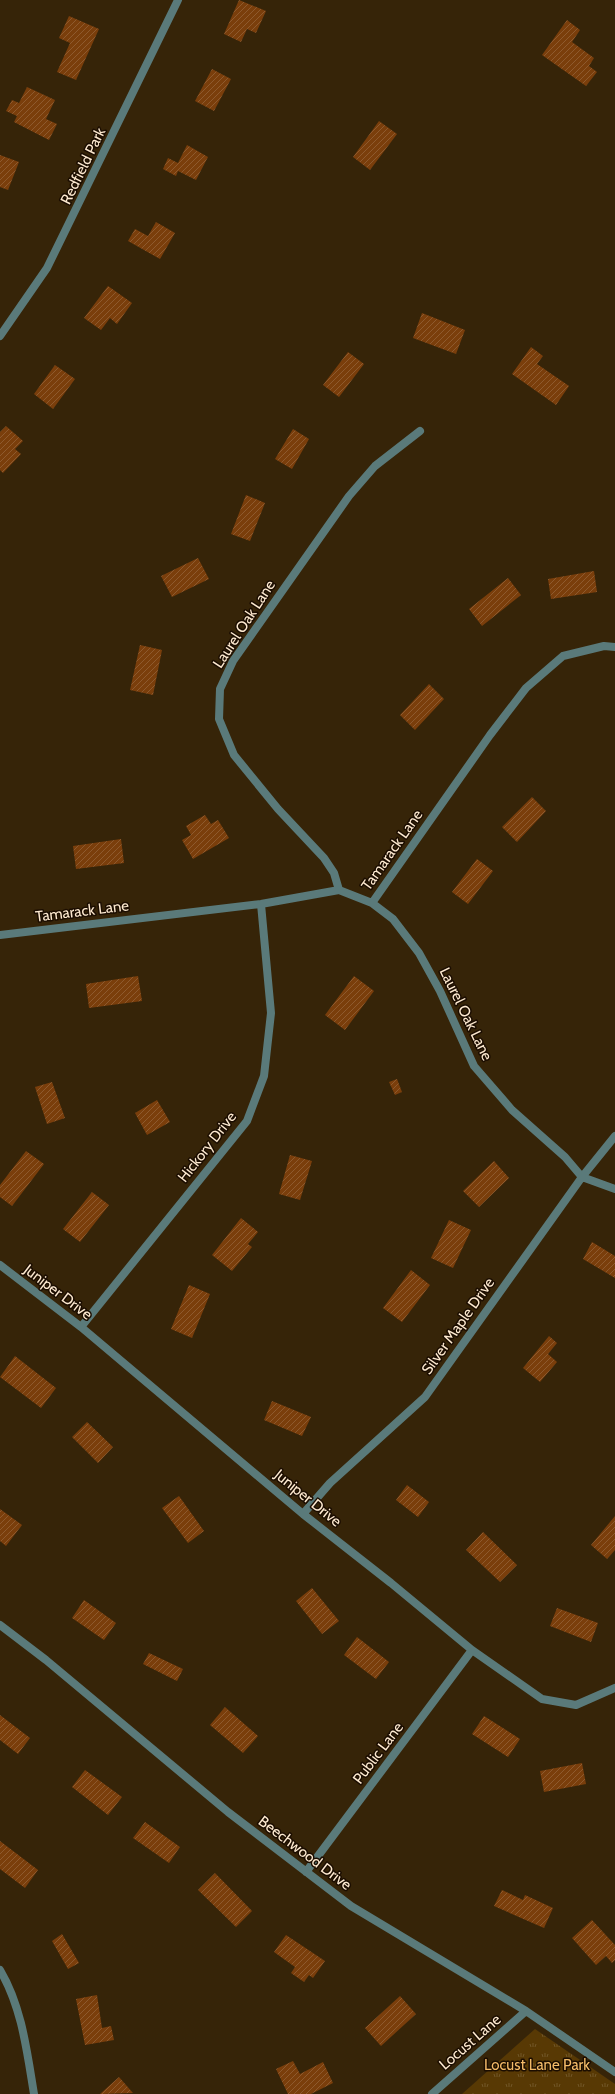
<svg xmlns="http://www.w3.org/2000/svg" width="615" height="2094" font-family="Cabin,sans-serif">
	<defs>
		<pattern id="park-tufts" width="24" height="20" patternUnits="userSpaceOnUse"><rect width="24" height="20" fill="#583904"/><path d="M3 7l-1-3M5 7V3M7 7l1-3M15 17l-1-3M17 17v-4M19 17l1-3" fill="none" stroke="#715628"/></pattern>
		<pattern id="building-hatch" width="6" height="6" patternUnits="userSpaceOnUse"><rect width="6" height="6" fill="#7a3e0b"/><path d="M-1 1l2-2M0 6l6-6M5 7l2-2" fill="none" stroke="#8e5a2e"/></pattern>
	</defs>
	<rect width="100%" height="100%" fill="#362408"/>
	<path fill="url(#park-tufts)" d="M535,2029L615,2084V2094H462Z"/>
	<path fill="url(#building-hatch)" d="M239,0L266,11L256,33L247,29L241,42L224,34Z
		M69,16L99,29L76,80L57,72L70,43L59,38Z
		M567,20L580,30L572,42L594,58L589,66L597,72L586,86L542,55Z
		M212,69L231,79L214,111L195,101Z
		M27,87L55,100L46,119L57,124L49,140L14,122L17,116L6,111L12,100L19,103Z
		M379,121L397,134L370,170L353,157Z
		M187,145L208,157L196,180L178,171L176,176L163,169L168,158L178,163Z
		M0,155L19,162L8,190L0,187Z
		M156,222L175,233L160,259L128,241L135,229L148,236Z
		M108,286L132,303L117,324L110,318L101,330L84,318Z
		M422,313L465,330L456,354L413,338Z
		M531,347L543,356L537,364L569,386L556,405L512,374Z
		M348,352L364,364L339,397L323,385Z
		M55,365L75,379L53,409L34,394Z
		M6,426L23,441L15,449L21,454L3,473L0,470V432Z
		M293,429L309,439L292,469L275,459Z
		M246,495L265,503L250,541L231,534Z
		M198,558L209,579L172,597L161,576Z
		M594,571L597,592L551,599L548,579Z
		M508,578L521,595L482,626L469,609Z
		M140,645L162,650L153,695L130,690Z
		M429,684L444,699L415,730L400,715Z
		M532,797L546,811L517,842L502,827Z
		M205,815L211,824L218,820L229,838L193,859L182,840L191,835L186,826Z
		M121,839L124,863L76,869L73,846Z
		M477,859L493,871L468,904L452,892Z
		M138,976L142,1001L89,1008L86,984Z
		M354,976L374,991L345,1030L325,1015Z
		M397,1079L402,1092L395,1095L389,1082Z
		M52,1082L65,1118L47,1124L35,1087Z
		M157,1100L170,1122L147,1135L135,1113Z
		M26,1151L44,1164L12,1206L0,1197V1185Z
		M290,1155L312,1161L300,1200L279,1194Z
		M494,1161L509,1178L479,1207L463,1191Z
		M92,1192L109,1205L80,1242L63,1229Z
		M241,1218L258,1232L248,1244L252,1247L232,1271L212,1255Z
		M449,1220L471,1230L453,1268L431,1258Z
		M592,1242L615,1256V1278L583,1259Z
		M411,1270L430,1285L402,1322L383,1308Z
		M189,1285L210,1294L192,1338L171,1329Z
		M549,1336L557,1343L548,1354L557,1362L540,1382L523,1368Z
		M15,1356L56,1388L41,1408L0,1377Z
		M272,1401L311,1417L302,1436L264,1420Z
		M87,1422L113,1447L98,1463L72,1437Z
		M407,1485L429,1502L418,1517L396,1500Z
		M179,1496L204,1531L188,1543L162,1508Z
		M0,1509L22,1525L6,1546L0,1541Z
		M615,1516V1550L607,1559L591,1545Z
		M483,1532L517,1565L500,1582L466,1550Z
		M312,1588L339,1621L322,1634L296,1601Z
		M84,1600L116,1623L104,1640L72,1618Z
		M557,1608L598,1623L591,1642L550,1626Z
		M357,1637L389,1662L376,1679L344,1655Z
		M149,1653L183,1669L177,1681L143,1664Z
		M225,1707L258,1736L243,1753L210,1725Z
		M0,1715L30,1738L18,1754L0,1740Z
		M484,1716L520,1739L508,1757L472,1734Z
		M582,1763L586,1784L544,1792L540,1771Z
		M85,1770L122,1797L108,1815L72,1787Z
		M145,1822L180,1847L169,1863L133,1838Z
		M0,1841L38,1870L25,1888L0,1869Z
		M215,1873L252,1911L236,1927L198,1890Z
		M502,1890L523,1900L525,1895L553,1908L544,1928L494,1906Z
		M592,1920L615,1945V1960L612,1963L606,1956L596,1965L572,1938Z
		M62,1934L79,1963L68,1969L52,1941Z
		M286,1935L325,1961L313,1978L309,1975L304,1982L291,1973L295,1967L274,1952Z
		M97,1995L102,2028L111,2026L114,2040L85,2045L76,1999Z
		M400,1996L416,2014L381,2046L365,2028Z
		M293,2061L300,2074L323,2062L333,2083L311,2094H288L276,2069Z
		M119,2077L133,2093L100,2094Z"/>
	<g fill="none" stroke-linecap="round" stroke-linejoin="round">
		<path stroke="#5a7a7a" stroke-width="8" d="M0,336L47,268L178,0
			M339,890L334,873L324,858L278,809L234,755L219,719L220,689L233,661L349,496L375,466L420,431
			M372,903L393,919L419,953L440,991L474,1066L512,1110L565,1157L582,1177L615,1189
			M0,935L261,904L339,890L372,903L490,735L526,688L563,656L604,646L615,647
			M0,1265L81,1327L303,1514L391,1583L472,1650L542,1699L576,1705L615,1688
			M81,1327L247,1121L264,1076L271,1013L261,904
			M303,1514L330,1483L425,1397L582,1177L615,1136
			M0,1625L46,1660L228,1812L351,1906L526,2011L615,2072
			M306,1872L472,1650
			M0,1970C22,2007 27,2052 34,2094
			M432,2094L526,2011"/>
	</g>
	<g text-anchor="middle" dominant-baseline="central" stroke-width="3" stroke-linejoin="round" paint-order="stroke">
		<g font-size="15" fill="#feead0" stroke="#1b0d00">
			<text transform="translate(83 166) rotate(-64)">Redfield Park</text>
			<text transform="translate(244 624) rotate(-57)">Laurel Oak Lane</text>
			<text transform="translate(392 850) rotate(-55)">Tamarack Lane</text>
			<text transform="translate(82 911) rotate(-7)">Tamarack Lane</text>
			<text transform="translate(466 1014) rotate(64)">Laurel Oak Lane</text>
			<text transform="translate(207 1147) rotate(-52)">Hickory Drive</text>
			<text transform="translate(58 1292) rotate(37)">Juniper Drive</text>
			<text transform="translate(458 1326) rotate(-55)">Silver Maple Drive</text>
			<text transform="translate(308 1498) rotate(39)">Juniper Drive</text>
			<text transform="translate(378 1753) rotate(-53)">Public Lane</text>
			<text transform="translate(305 1853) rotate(37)">Beechwood Drive</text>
			<text transform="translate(470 2042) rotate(-41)">Locust Lane</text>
		</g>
		<g font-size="15" fill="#f4bb69" stroke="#1b0d00">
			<text x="537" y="2065">Locust Lane Park</text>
		</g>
	</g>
</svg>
